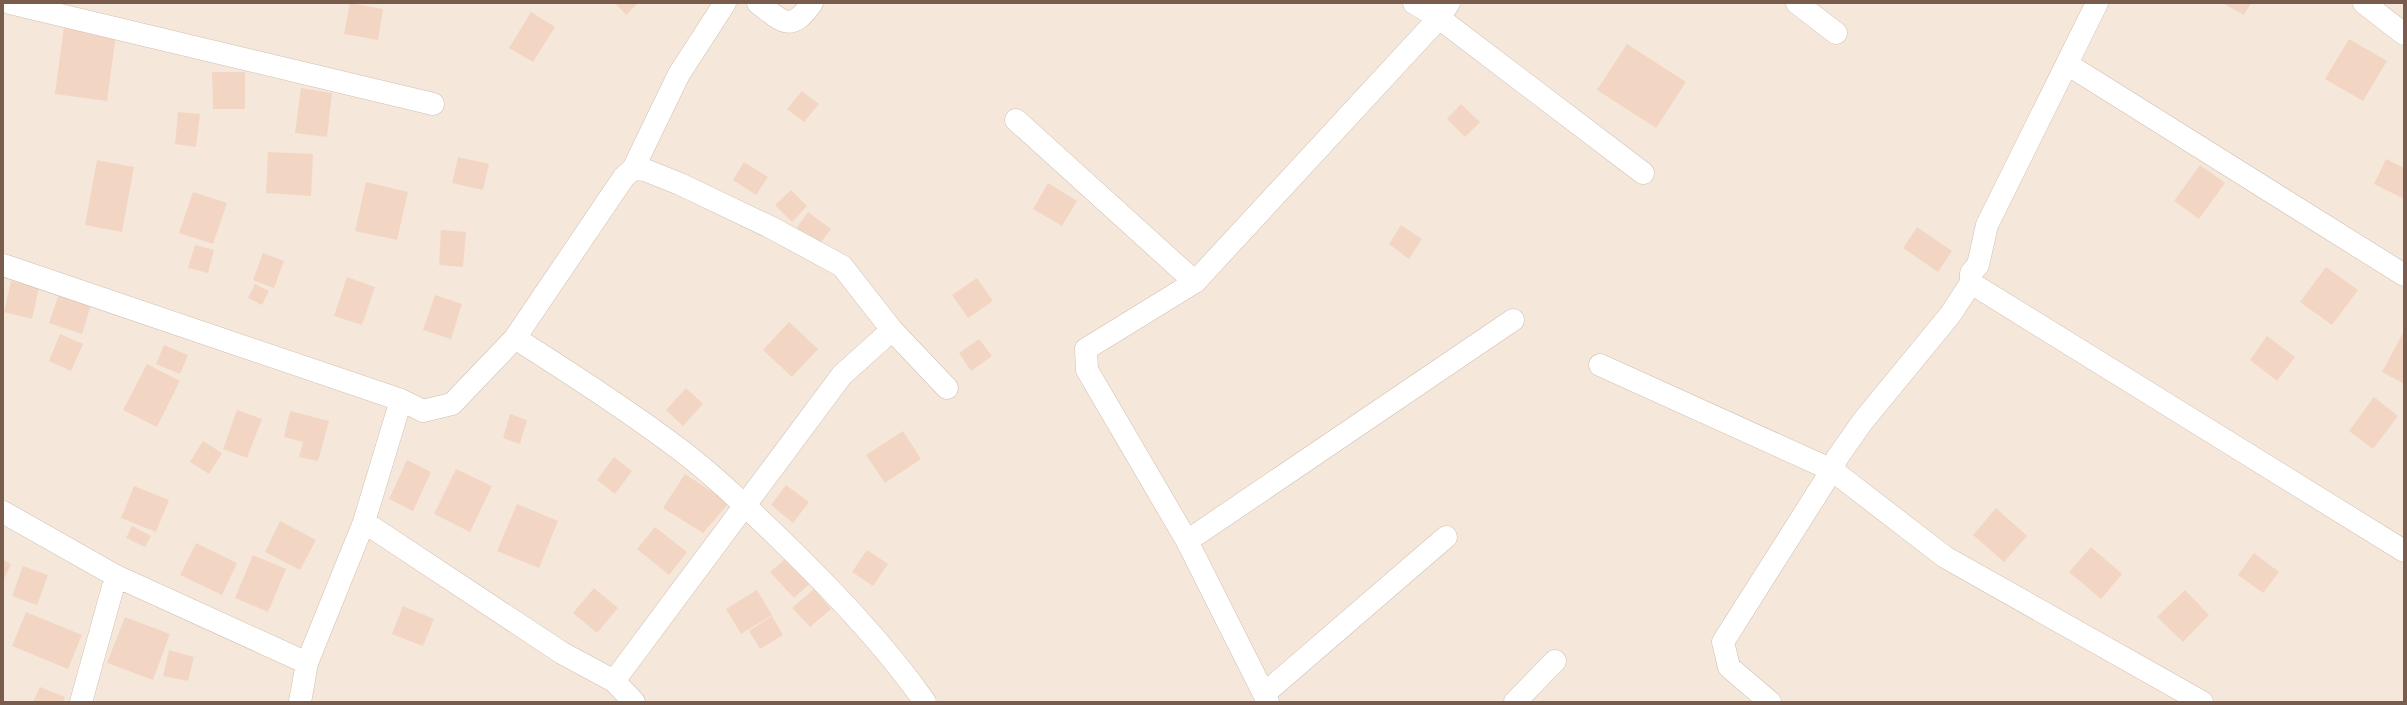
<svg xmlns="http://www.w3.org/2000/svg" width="2407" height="705" font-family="Barlow,sans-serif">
	<rect width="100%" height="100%" fill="#fdf6ec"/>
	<path fill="#f5e8da" d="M3,3H2404V702H3Z"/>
	<path fill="#f3d5c3" d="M350,3L383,9L378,40L344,34Z
		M615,3H638L626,15Z
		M2222,3H2251L2244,15Z
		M531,12L555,27L533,62L509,48Z
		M64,26L116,34L107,101L55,94Z
		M2349,39L2387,61L2363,101L2325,79Z
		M1627,44L1686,82L1656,128L1597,90Z
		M212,72H245V109H213Z
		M301,88L332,93L327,137L295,133Z
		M802,91L819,104L804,122L787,109Z
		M1461,104L1480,122L1465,137L1447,119Z
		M178,112L200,114L196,147L175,144Z
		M268,152L313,154L311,196L266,193Z
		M458,157L489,164L483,190L452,183Z
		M2386,159L2404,168V199L2374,184Z
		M97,160L134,167L122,232L85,225Z
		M744,162L768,177L756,195L733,180Z
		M2200,165L2225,183L2199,219L2174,201Z
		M366,182L408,192L397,240L355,231Z
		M1048,183L1077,201L1062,226L1033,209Z
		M791,190L807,206L792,222L775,205Z
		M193,192L227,203L213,244L179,233Z
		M808,212L831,229L818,246L796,229Z
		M1401,225L1422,239L1409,259L1389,244Z
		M1917,227L1952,251L1938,272L1903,248Z
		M441,230L466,232L463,267L439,265Z
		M195,245L214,250L208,273L188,268Z
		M263,253L284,261L274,288L253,280Z
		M2326,267L2358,290L2332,325L2300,302Z
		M347,277L375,287L362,325L334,316Z
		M977,278L993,301L968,318L952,295Z
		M11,281L39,288L32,319L4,312Z
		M255,284L269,291L262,305L248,298Z
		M59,294L91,305L82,334L49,323Z
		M435,295L462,304L451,339L423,330Z
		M789,322L818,349L792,377L763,350Z
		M2404,331V384L2382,372Z
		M60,334L83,344L71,371L49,361Z
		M2267,336L2295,357L2277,381L2250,360Z
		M979,339L992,356L971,371L959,353Z
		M164,345L188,355L180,374L156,364Z
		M147,364L180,381L157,427L123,410Z
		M686,388L703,404L683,426L666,410Z
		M2374,397L2398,416L2373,449L2349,431Z
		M237,410L262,419L247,458L223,449Z
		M290,411L329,421L318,461L299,457L303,442L284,437Z
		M510,414L527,420L520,444L503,438Z
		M903,431L921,459L885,483L866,455Z
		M203,441L222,453L209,474L190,462Z
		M614,457L632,471L615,494L597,480Z
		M407,460L431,472L413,511L389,499Z
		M456,469L492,486L470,532L434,514Z
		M685,474L729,503L703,533L663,508Z
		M786,485L809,502L793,523L771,505Z
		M134,486L169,500L156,532L121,518Z
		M517,504L558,521L539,568L497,551Z
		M1996,508L2027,536L2004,562L1973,535Z
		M280,521L316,540L300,570L265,552Z
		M132,526L151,536L145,547L126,538Z
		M655,527L687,552L669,575L637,549Z
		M196,543L237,563L222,595L180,575Z
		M2091,547L2122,574L2101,599L2069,572Z
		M867,550L888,564L873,586L852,572Z
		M792,553L815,579L794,598L770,572Z
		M2254,553L2279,572L2263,593L2238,575Z
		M253,555L286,569L268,612L235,598Z
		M3,560L11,564L3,581Z
		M23,566L48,575L37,605L12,596Z
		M594,588L618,608L597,633L573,613Z
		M814,589L831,609L810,627L792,608Z
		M757,590L772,615L741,634L726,609Z
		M2185,590L2209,615L2183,642L2157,617Z
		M403,606L434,619L423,646L392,634Z
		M26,612L82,635L68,669L12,646Z
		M772,616L783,635L760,649L749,631Z
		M125,617L170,634L153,680L107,663Z
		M169,650L194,657L188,681L163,676Z
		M40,687L65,697L63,702H33Z"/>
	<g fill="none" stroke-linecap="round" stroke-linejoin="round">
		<g stroke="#d1beb0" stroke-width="23">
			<path id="street" d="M10,3L433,104
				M758,3C782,21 790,34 812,3
				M1414,3L1439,18L1643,173
				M1797,3L1836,33
				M2364,3L2404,34
				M2067,64L2404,275
				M1016,120L1195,282
				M633,169L679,74L725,3
				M3,265L401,400L423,411L452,404L515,338L624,177L633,169L645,170L680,184L772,228L842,266L892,330L947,388
				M1971,283L2404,551
				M515,338C573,375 632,413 687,455C721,482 752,512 783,542C834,592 884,644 925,702
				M1600,365L1832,470L1945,557L2202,702
				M3,512L116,576L307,663
				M364,522L562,653L614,681L634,702
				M1187,541L1513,320
				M614,681L842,375L892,330
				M1264,694L1446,537
				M81,702L116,576
				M300,702L307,663L364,522L401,400
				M1268,702L1187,541L1087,370L1086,349L1195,282L1439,18L1449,3
				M1515,702L1555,661
				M1770,702L1729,667L1723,642L1832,470L1837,458L1863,421L1950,315L1971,283V273L1978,265L1987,225L2097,3"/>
		</g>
		<use href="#street" stroke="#fff" stroke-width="22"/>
	</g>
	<rect width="2407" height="705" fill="none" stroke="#7a5c4d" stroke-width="8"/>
</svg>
